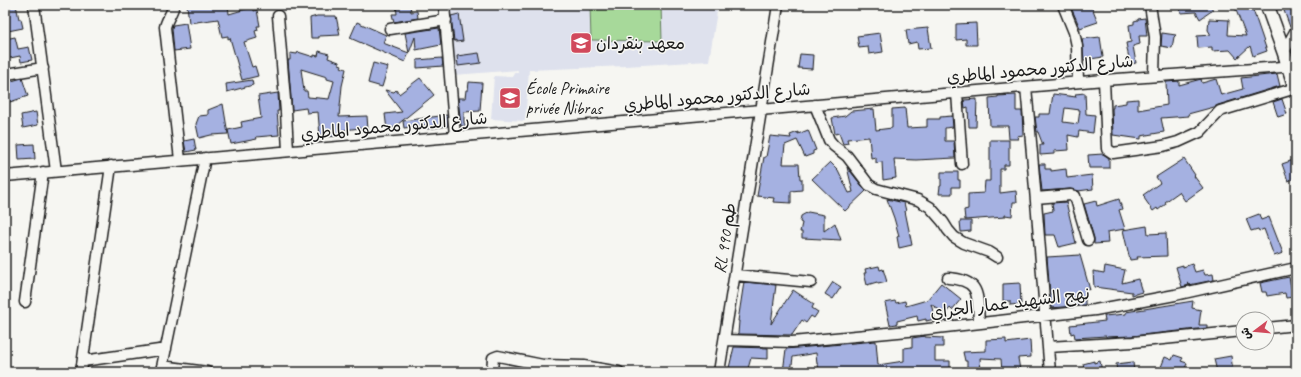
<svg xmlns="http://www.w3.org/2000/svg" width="1301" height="377" font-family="Caveat,'Playpen Sans Arabic',sans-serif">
	<rect width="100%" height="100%" fill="#f6f6f2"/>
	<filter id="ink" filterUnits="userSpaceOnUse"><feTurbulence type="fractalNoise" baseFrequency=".025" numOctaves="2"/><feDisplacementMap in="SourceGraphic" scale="8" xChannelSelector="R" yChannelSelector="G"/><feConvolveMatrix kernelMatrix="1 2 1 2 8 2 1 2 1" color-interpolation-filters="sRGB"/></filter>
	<g filter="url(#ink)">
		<path fill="#dee1ed" d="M447,5H718L709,61L626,66L529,70L525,121L491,119L494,76L513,77L514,72L518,73V70L454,75Z"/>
		<path fill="#a7d99a" stroke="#627a5b" d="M590,5H661L662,41L591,40Z"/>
		<path fill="#a5b1e1" stroke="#1c1c1c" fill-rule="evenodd" d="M8,5H16L19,19H21L23,28L8,31L5,16V6Z
			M187,5H228L229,14L253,7L254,11L257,10L260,26H257L258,30L255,31L257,38L244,42L252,67L255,66L258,76L242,80L230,38L228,39V36L222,37L218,19L189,23Z
			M396,5H410L411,12L417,11L418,18L394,22L392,14H397Z
			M1070,5H1091L1098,22L1080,28Z
			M1179,5H1210L1213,10L1200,19L1196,12L1181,13Z
			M1234,5H1248L1250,11L1253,10L1267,51L1253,56L1250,46L1237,58L1230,50L1212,51V47L1198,48L1197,36L1211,35L1208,30L1209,19L1229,20L1228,35L1246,36Z
			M1282,5H1296V24L1290,27Z
			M459,14L463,41L456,42V40L454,41L451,16Z
			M317,16H336L340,35L319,36V38H311L310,18Z
			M1145,18L1147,36H1139L1140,44L1133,46L1136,63L1130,64L1126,43L1131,42L1129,25L1134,24V21L1138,20V19Z
			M357,22L386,35L383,43L409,53L405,62L350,38Z
			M186,23L190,49L174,51L172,28L173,25Z
			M976,23L977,45H966V39L956,40V24Z
			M439,28L441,45L416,50L415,37L409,53L405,33Z
			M928,28L931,48L918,49L917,42L908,44L906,30Z
			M880,33L883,52L869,54L868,47L859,48L857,36Z
			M1162,33L1176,35L1174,37L1172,48L1161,46Z
			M15,37L18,49L29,47L32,60L21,62L20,56L5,59V39Z
			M1100,37L1103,57L1084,60L1082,39Z
			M319,51L329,54L328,58L339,62V64L342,65L341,67L346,69L342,86L339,117L367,116L368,130L360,131V128L344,130L345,136L320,137L318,112L307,113L306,108L292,110L288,60H290V53L297,54L298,52L314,57V55L318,56ZM301,69L327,77V79L334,81L329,99L308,97L307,91H304Z
			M479,53L481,63L458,66L457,56Z
			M800,54L813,55L812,69L798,68Z
			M442,58L443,66L417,68V60Z
			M373,63L388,67L382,87L368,83Z
			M1277,74L1280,86L1218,105L1214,107L1188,114L1189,116L1161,118L1164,132L1141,136V139L1113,135L1112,108H1113V105L1126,103V100L1138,99V110L1167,105L1166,82L1179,81V85L1201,79L1202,83L1216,79L1221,95L1243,89L1241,78Z
			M22,78L28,96L10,102L5,87V83Z
			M420,78L434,95L392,129L387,130L385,114L402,112L385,90L394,92L396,90L399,94Z
			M252,80L253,85L227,92L226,84Z
			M469,82L482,83L480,111L464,112V123L466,126H461L458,98H465L466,90H468Z
			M278,93L279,111H277L279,135L256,137L257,139L231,144L228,130L242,127L241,122L261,118L258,96Z
			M1085,93L1086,114L1095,115L1093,133L1079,131L1078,137L1068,135L1069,150L1054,151V154L1040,155V145H1043L1038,132H1037L1035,117H1039V114H1050L1053,94L1076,97L1075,94ZM1065,108L1080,110L1078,124L1063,122Z
			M1016,95V111H1022L1023,135L1017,136L1018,139H1009L1008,126H990L989,98L998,97V96Z
			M977,99L976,127H969L968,107L965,108L964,100Z
			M1282,99L1287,114L1278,117L1273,102Z
			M223,104L228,134L211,135L199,138L196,124L199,116L208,115V110Z
			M905,108L907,128L927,127V119H940V117L952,116L953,127L945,128V141H954L955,158L916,160L894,159L896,178L883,180L882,162L876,163V157L871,158L869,137L847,139L848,143L843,144L839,133L835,134L832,118L845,116L851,111L874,109L876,130L892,128V109Z
			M36,112L38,125L23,128L21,115Z
			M447,115L448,126L427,129L426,125L404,128L403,121Z
			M808,130L816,150L813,151V154L805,157L797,140L785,145L783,164H799L800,179H802V190L791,191V203L773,202L774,198L757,196L764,157H766L770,136L791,138L790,135L798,132V134Z
			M194,139L196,150L186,152L184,141Z
			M990,140H1009V165H1004V169H1000V193L1016,191L1017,202H1013L1012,216L1005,215V217L965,220L964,210L968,209V194L984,193L985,181H990Z
			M34,144L35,159L19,160L18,145Z
			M1103,154L1109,158V168H1089L1088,155Z
			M1184,159L1195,175L1194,176L1203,188L1185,201L1179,192L1165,202L1166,204L1158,210L1157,208L1153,211L1144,198L1145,197L1143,195L1160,183L1156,177Z
			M1296,159V178L1288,181L1282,164Z
			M830,162L838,170L849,193L853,192L847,167L866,191L845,211L812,179Z
			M1039,164H1045V169H1051V171L1066,169L1067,178L1092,175L1093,189L1078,191L1070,189L1042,191Z
			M941,172H958V180H960V187H952V194H939L940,186H941Z
			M887,199L904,203L906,211H905L912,245L899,248L897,237L899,236L894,218Z
			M1119,199L1122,209L1119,210L1125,229L1107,232L1108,243L1094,244V238L1084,204L1096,201L1097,206Z
			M1066,202L1076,243L1059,247L1055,235H1045L1044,213L1053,211L1052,203Z
			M808,212L824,215V231L835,223L841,240L802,238V232H800L802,223L800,222L801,216Z
			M1259,214L1261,220L1269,217L1283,253L1274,256L1264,229L1259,231L1258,229L1251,231L1246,219Z
			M960,221H971V231L961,232Z
			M1147,226L1148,234L1166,233L1167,256L1137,257L1138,259L1130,260L1123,230Z
			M1080,255L1090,290L1085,289V305L1051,308L1047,257Z
			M1192,264L1195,272L1203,270L1205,275L1213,274L1214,280L1189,285L1188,281L1189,285L1182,287L1176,267L1183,265V267Z
			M879,266L880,270L883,269L887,282L878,284L877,282L867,285L864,273H866L865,269Z
			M1105,266L1125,270L1122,283L1138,279L1142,292L1132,295V292L1094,287L1093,271L1104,273Z
			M1289,277L1293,297L1286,298L1285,293L1267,296L1266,292H1262L1260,283Z
			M744,282L776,285L771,324L793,290L814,304L812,308L818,312L814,318L811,316L806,323L802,320L792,335L738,334L739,321H738Z
			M833,282L841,287L833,299L825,294Z
			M941,283L961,299L952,310L950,308L945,314L931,304L935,319L926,321V319L918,321L917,316L897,321V324L890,325L885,303L895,301L896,303L905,301L906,306L927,300Z
			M1020,283L1021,304L1010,305V301H1003V284Z
			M1193,301L1192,308L1201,310L1199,325H1207V328L1132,336L1106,337V336L1075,338L1074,333L1071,334L1070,325L1105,321L1104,316L1126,314V312Z
			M925,336V337L943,338V347H935V361H950V372H819L818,364H817L816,353L793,357L791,372H783L786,349L876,341L878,365L904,361V348L912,347V338Z
			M1006,339V343L1030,340L1031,357L1018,358L1020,370L1002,372L1001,359L980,358L981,372H967V361H965L963,352L986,351V340Z
			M734,347L768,348V359L751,358L747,372H728Z
			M1174,355L1183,358L1181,361L1187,363L1184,372H1159L1165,357L1172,360Z
			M1231,356L1233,372H1217L1214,359Z
			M1094,361V363L1100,361L1102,372H1085L1083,364Z
			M1133,362L1134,372H1117L1116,364Z"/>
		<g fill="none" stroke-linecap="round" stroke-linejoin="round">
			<g stroke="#1c1c1c" stroke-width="13">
				<path id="minor" d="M34,5L56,171
					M174,5C172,13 167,19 165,27L180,160
					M444,5L455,136
					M1063,5L1074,32L1077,46L1078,82
					M1150,5L1155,37L1154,76
					M278,16L286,112L288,151
					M390,29L446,20
					M1284,52L1296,30
					M7,74L43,68
					M1104,80L1107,149L1113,153L1163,146L1178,142L1200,132L1220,111L1296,88
					M1026,87C1035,182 1042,277 1050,372
					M957,93L962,164
					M815,105L829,140L834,146L847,156L869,185L876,189L918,200L930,207L943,222L948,230L954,237L964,243L989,252L997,257
					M5,176L1104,80L1296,66
					M1036,198L1071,195L1075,196L1088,240
					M735,275L811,282
					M948,278C982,280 977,296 979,323
					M25,302L43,172
					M1267,328L1296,325
					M725,340L792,342L919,330L1095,310L1175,295L1296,268
					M1048,347L1133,342L1243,331
					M83,361L166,349
					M162,366L207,372
					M81,372L111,166
					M161,372L205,158
					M492,372L493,358L498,356L543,365L584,366L619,372
					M719,372L778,5"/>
			</g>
			<g stroke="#1c1c1c" stroke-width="16">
				<path id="major" d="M1267,5L1284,52L1296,90"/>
			</g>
			<use href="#minor" stroke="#f6f6f2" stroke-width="10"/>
			<use href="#major" stroke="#f6f6f2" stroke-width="13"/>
		</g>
	</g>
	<defs>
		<g id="school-square" transform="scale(1.15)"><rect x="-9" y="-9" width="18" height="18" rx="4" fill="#d1495b" stroke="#f6f6f2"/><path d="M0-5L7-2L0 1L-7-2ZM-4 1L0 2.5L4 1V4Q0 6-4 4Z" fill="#fff"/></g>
	</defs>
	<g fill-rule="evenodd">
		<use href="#school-square" x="581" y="43"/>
		<use href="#school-square" x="510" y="98"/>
	</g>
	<g text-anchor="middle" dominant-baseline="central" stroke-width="3" stroke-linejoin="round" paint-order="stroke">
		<g font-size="17" fill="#1c1c1c" stroke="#f6f6f2" text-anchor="start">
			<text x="596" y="43">معهد بنقردان</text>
			<text x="526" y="88">École Primaire<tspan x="526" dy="20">privée Nibras</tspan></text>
		</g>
		<g font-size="17" fill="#1c1c1c" stroke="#f6f6f2">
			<text transform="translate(1040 69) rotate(-5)">شارع الدكتور محمود الماطري</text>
			<text transform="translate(717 97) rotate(-5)">شارع الدكتور محمود الماطري</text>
			<text transform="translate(394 126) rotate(-5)">شارع الدكتور محمود الماطري</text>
			<text transform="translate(725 238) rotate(-81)">RL طم 990</text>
			<text transform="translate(1010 303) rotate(-7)">نهج الشهيد عمار الجراي</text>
		</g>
	</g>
	<rect width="1301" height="377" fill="none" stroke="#f6f6f2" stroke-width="20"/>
	<rect x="10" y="10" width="1281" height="357" fill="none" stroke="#1c1c1c" stroke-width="1.5" filter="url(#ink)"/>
	<g transform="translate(1255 331) rotate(254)"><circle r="19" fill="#f6f6f2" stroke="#9f9f9c"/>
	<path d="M0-3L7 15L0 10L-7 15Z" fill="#d1495b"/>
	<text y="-6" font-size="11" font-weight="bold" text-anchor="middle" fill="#1c1c1c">ش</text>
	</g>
</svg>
